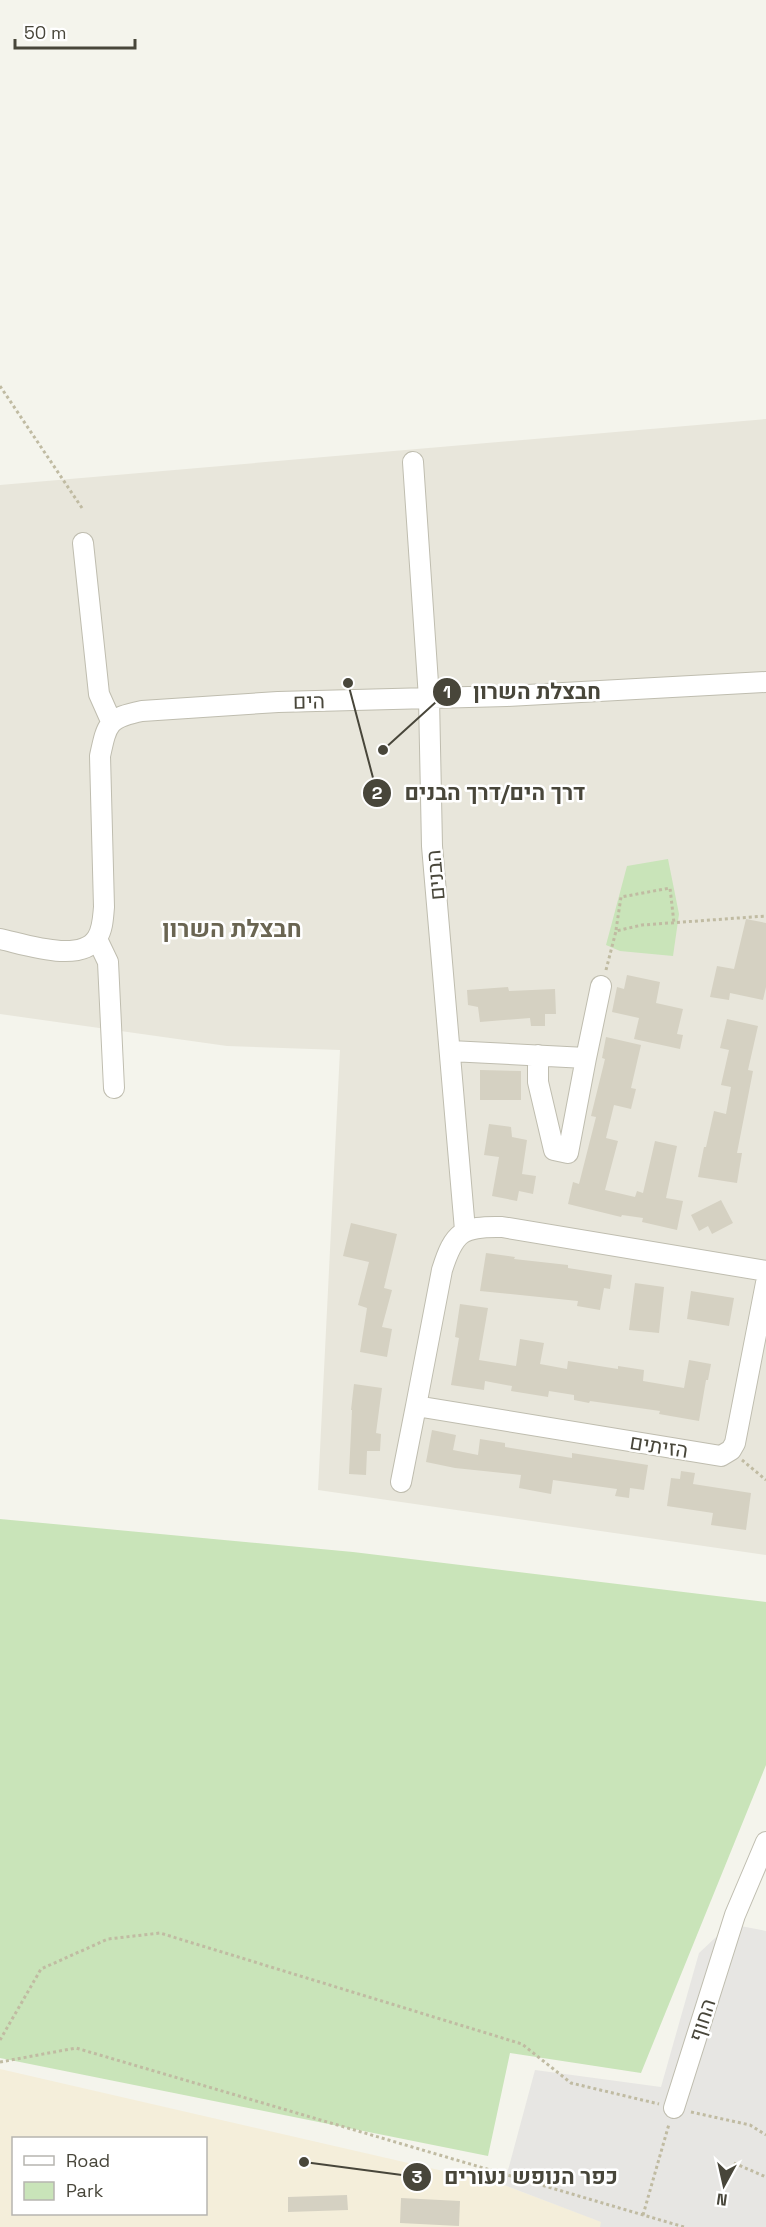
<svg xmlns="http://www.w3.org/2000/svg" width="766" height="2227" font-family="'Space Grotesk',Heebo,sans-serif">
	<rect width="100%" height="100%" fill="#f4f4ec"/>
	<path fill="#e8e6db" d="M766,419V1555L318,1490L340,1050L227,1046L0,1014V485Z"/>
	<path fill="#f4eeda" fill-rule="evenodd" d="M0,2069L504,2185L602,2222L600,2227H0ZM14,2138H206V2214H14Z"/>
	<path fill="#c9e4b9" d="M668,859L679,914L673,956L620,951L606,945L627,866Z
		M0,1519L353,1552L766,1602V1765L641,2073L510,2053L488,2156L0,2058Z"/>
	<path fill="#e7e6e3" d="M730,1924L766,1931V2227H600L601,2222L504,2185L535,2070L661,2087L699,1953Z"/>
	<path fill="#d5d1c2" d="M746,919L766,923V987L763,1000L730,993L729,1000L710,997L717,966L734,969Z
		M627,975L660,982L656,1003L683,1009L677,1034L683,1035L680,1049L634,1039L639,1018L612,1012L617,987L624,989Z
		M508,987L509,991L555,989L556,1014H545V1026H531L530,1018L480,1022L478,1007L468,1005L467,990Z
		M727,1019L758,1026L748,1070L753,1071L737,1153H742L737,1183L698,1177L704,1147H706L714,1111L726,1114L731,1087L721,1085L729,1050L720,1048Z
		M606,1037L641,1045L631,1088L636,1089L631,1109L614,1105L606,1138L618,1141L605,1190L635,1197L637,1191L643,1193L655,1141L677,1146L666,1198L683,1201L677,1230L642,1222L643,1218L622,1215L621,1217L568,1204L573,1182L579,1184L596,1117L591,1116L605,1059L602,1058Z
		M480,1070L521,1071V1100H480Z
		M489,1124L511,1127L512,1137L527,1140L522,1174L536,1176L533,1194L519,1191L517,1201L492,1196L499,1157L484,1155Z
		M721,1200L733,1223L712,1234L708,1226L699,1231L691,1215Z
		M351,1223L397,1234L384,1288L392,1290L382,1327L392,1329L387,1357L360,1352L367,1308L358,1305L369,1262L343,1256Z
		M486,1253L515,1257L514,1259L568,1265V1268L612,1275L610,1289L604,1288L600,1310L577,1306L578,1301L480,1291Z
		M635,1283L664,1287L659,1333L629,1330Z
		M691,1291L734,1298L729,1326L687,1319Z
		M460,1304L488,1308L479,1360L516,1366L520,1339L544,1343L540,1364L567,1369L568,1361L618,1369V1366L644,1370L643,1381L684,1388L689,1360L711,1364L708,1380H706L699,1421L659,1414L660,1411L590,1401L589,1403L574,1400V1395L549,1391L548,1397L511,1391L512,1386L485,1381L484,1390L451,1385L459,1338L455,1337Z
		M354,1384L382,1388L376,1433L381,1434L380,1451H367L366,1475L349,1474L352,1410H351Z
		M432,1430L456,1435L453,1450L478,1455L480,1439L505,1443V1447L572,1458V1453L648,1465L644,1490L630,1488L629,1498L615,1496L617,1489L553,1480L551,1494L519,1488L521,1475L455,1468L426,1462Z
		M681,1471L695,1473L693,1484L751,1493L746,1530L711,1525L713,1513L667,1506L671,1478L680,1479Z
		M347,2195L348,2210L288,2212V2197Z
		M401,2198L460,2201L459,2226L400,2223Z"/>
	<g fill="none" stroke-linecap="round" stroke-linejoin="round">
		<g stroke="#bfbdaf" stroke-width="22">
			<path id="minor" d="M413,462L429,698L432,846L465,1230
				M83,543L99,694L111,721
				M0,939C24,944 81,964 97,938C103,929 103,917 104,907L100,756C107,723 108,718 142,711L278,702L507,696L766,682
				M97,939L108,962L114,1088
				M450,1051L586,1058L568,1153L554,1150L538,1082V1055
				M586,1058L601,986
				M766,1271L502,1227C462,1226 454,1232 442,1270L416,1406L721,1456L731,1450L735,1443L766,1283
				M401,1482L416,1406
				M674,2108L735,1915L766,1842"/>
		</g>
		<path stroke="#c0bba2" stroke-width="3" stroke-dasharray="3 3" stroke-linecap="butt" d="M0,386L82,508
			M616,930L621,897L670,888L674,923
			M606,970L616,931L642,925L766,916
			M742,1460L766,1480
			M0,2040L41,1969L108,1939L160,1933L522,2044L571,2083L659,2104
			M0,2062L76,2048L684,2227
			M691,2112L750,2125L766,2135
			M734,2163L766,2177
			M643,2215L669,2124"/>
		<use href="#minor" stroke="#fff" stroke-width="20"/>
	</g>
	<g text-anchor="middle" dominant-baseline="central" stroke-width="5" stroke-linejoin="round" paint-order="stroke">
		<g font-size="21" fill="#48463a" stroke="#fff">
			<text transform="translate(309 701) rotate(-1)">הים</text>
			<text transform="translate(435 875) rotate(-95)">הבנים</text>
			<text transform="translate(659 1446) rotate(9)">הזיתים</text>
			<text transform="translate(702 2020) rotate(-72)">החוף</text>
		</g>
		<g font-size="24" font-weight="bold" fill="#6a6552" stroke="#fff">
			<text x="232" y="928">חבצלת השרון</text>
		</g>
	</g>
	<path fill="none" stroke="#48463a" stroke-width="2" d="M383 750L447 692M348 683L377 793M304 2162L417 2177"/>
	<g fill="#48463a" stroke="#fff" stroke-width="2">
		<circle cx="383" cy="750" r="6"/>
		<circle cx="348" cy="683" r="6"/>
		<circle cx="304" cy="2162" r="6"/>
		<circle cx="447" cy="692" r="15"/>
		<circle cx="377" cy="793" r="15"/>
		<circle cx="417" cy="2177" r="15"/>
	</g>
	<g font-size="18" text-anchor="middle" font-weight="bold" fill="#fff">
		<text x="447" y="698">1</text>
		<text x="377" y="799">2</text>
		<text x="417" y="2183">3</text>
	</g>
	<g font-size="22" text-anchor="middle" font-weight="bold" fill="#48463a" stroke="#fff" stroke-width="5" stroke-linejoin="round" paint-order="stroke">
		<text x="537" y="699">חבצלת השרון</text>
		<text x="495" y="800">דרך הים/דרך הבנים</text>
		<text x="531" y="2184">כפר הנופש נעורים</text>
	</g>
	<rect x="12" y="2137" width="195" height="78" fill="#ffffff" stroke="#b6b5b0" stroke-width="1.5"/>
	<rect x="24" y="2156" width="30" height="9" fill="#ffffff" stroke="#b6b5b0" stroke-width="1.5"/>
	<text x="66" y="2167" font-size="18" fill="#48463a">Road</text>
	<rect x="24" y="2182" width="30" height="18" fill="#c9e4b9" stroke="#b6b5b0" stroke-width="1.5"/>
	<text x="66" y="2197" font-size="18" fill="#48463a">Park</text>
	<g transform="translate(724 2185) rotate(188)" stroke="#ffffff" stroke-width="4.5" paint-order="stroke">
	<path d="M0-4.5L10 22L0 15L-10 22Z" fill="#48463a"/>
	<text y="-9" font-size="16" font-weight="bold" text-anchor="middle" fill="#48463a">N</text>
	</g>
	<path d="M15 39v9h120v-9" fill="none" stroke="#48463a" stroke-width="3"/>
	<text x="24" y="39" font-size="18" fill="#48463a" stroke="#ffffff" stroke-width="4.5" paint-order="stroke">50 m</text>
</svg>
